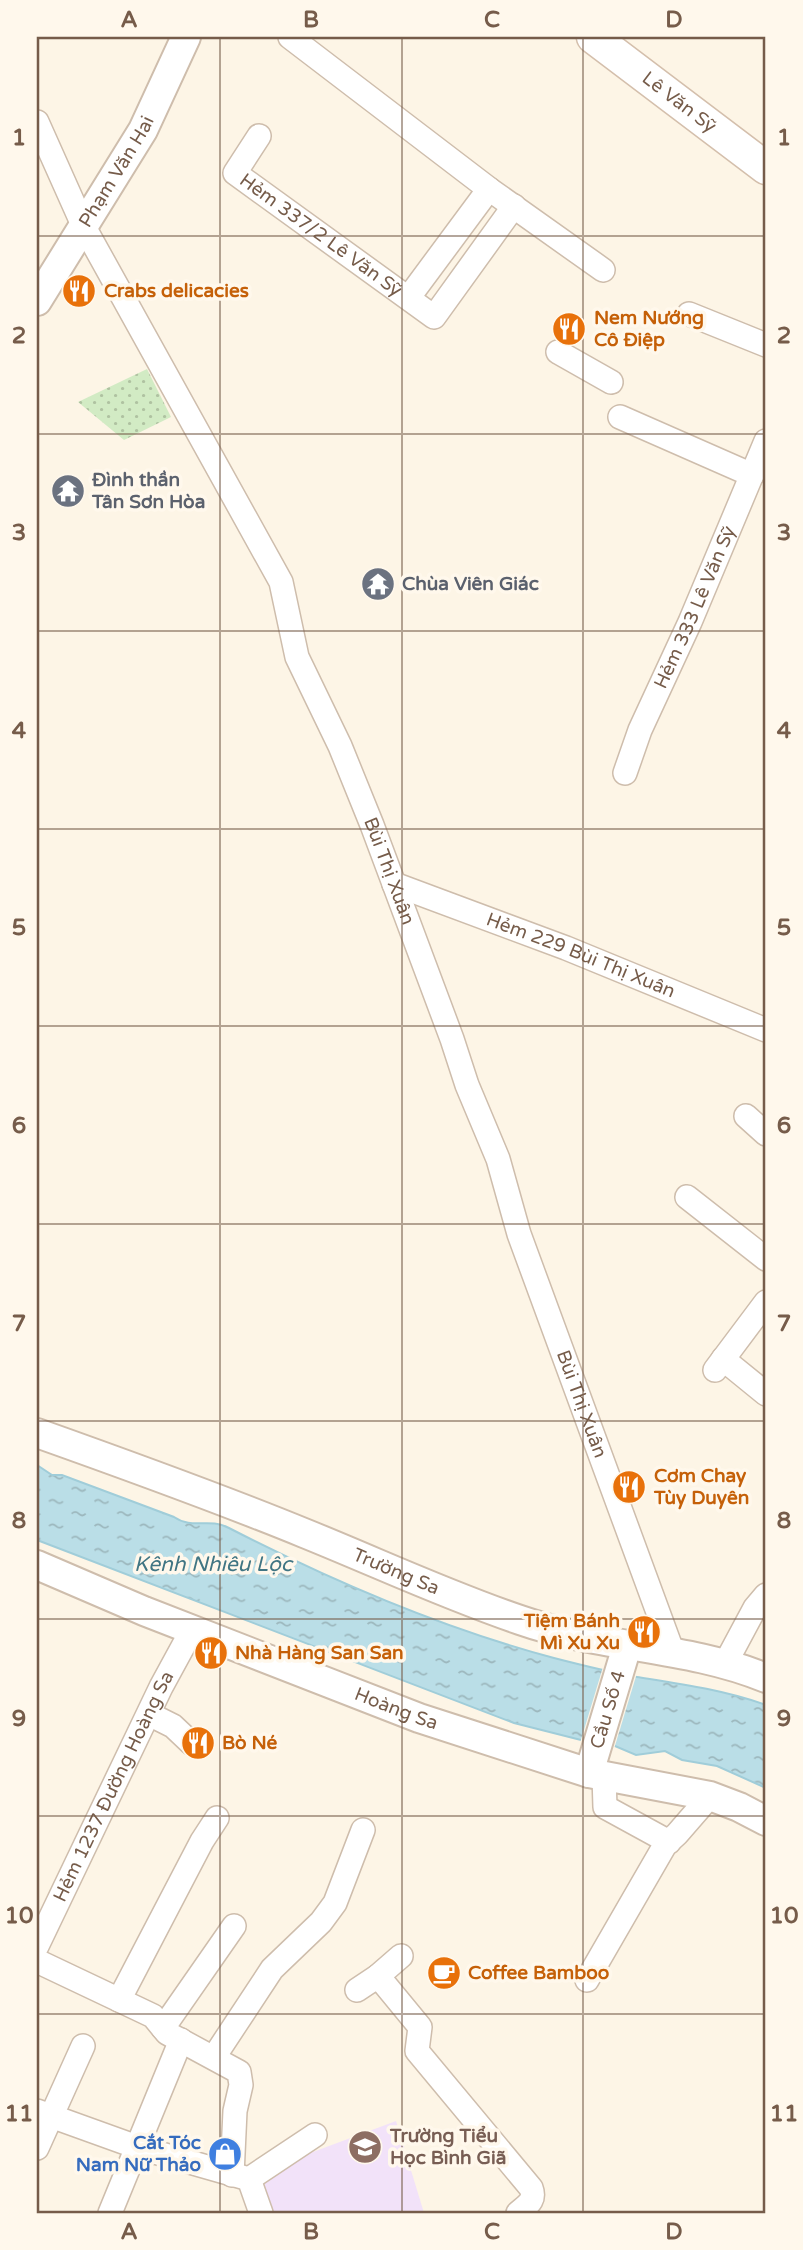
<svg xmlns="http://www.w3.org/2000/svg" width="803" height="2250" font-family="'Varela Round',sans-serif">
	<defs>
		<pattern id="green-dots" width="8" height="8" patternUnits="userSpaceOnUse" patternTransform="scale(1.75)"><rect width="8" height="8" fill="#d2ebc4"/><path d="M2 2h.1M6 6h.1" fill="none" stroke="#afc2a1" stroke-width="1.8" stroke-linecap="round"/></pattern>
		<pattern id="water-ripples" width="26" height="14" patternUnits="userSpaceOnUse" patternTransform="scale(1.75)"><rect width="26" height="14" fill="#badee7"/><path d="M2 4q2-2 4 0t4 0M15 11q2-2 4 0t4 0" fill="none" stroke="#9cb7bd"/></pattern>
	</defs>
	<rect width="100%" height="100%" fill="#fdf5e6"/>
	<path fill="#f2e2f9" d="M396,2121L424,2213H268L254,2174Z"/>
	<path fill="url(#green-dots)" d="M147,369L171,417L124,440L78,402Z"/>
	<path fill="url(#water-ripples)" stroke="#a0cdd9" stroke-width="2" d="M37,1465L52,1475H62L174,1517C193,1530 208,1517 229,1528C332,1581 441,1628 554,1658C581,1665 609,1672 637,1677C681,1684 724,1690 766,1705V1788L717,1766L682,1760L665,1751L636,1755L615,1746L581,1740L514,1723L37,1540Z"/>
	<path fill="#fdf5e6" d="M603,1667L637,1673L614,1749L580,1743Z"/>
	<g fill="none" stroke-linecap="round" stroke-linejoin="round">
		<g stroke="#cebdac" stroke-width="26">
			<g id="minor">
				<path d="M290,37L489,189L603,270"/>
				<path id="s1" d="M37,122L83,225L281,582L297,657L340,746L372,825L452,1039L467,1085L498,1159L519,1234L673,1653"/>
				<path id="s2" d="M259,136L235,173L434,317L514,206"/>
				<path d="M409,297L489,189"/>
				<path d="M689,314L766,345"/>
				<path d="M558,352L611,382"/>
				<path d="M620,417L752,475"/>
				<path id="s3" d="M625,773L640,730L690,622L766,441"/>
				<path id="s4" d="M394,884L566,948L766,1030"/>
				<path d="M746,1116L766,1134"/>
				<path d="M687,1197L766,1259"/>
				<path d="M723,1359L766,1394"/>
				<path d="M715,1370L766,1302"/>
				<path d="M725,1664L755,1608L766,1595"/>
				<path d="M149,1714L173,1726L191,1743"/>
				<path d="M604,1776L605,1807L669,1842"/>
				<path id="s5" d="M37,1946L161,1687L192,1630"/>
				<path d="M37,1961L153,2016L167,2033L239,2072L241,2085L235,2111L232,2175"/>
				<path d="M378,1976L401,1956"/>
				<path d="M587,1980L665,1845L677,1834L710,1796"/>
				<path d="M357,1990L378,1976L420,2027L417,2051L531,2188C536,2201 527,2205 518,2213"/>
				<path d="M119,2000L202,1841L217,1818"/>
				<path d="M163,2028L234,1926"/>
				<path d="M214,2057L272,1969L321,1922L335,1903L363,1830"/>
				<path d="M37,2111L137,2147L249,2179L261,2213"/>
				<path d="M37,2148L83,2046"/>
				<path d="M249,2179L315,2135"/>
				<path d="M110,2213L181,2040"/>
			</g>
		</g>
		<g stroke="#cebdac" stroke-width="32">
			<g id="tertiary">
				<path id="s6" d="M37,301L143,130L186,37"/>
				<path id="s7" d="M37,1433C127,1465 216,1497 304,1533C376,1562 446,1595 520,1620C600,1648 688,1646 766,1678"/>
				<path id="s8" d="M37,1565L144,1611L419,1718L589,1773L710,1796L739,1807L766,1821"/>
				<path id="s9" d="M589,1773L627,1646"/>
			</g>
		</g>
		<g stroke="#d4bfac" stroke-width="35">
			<g id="secondary">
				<path id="s10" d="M593,37L766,168"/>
			</g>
		</g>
		<use href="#minor" stroke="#fff" stroke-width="23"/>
		<use href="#tertiary" stroke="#fff" stroke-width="28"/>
		<use href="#secondary" stroke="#fff" stroke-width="32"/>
	</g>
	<path fill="none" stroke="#765c4a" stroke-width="2" stroke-opacity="0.55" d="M220,37V2213M402,37V2213M583,37V2213M37,236H766M37,434H766M37,631H766M37,829H766M37,1026H766M37,1224H766M37,1421H766M37,1619H766M37,1816H766M37,2014H766"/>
	<defs>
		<g id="restaurant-disc" transform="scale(1.75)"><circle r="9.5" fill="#e8710a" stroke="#fff8ec"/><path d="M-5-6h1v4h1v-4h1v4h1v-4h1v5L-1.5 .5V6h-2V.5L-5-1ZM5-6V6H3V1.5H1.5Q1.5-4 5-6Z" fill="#fff"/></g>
		<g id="temple-disc" transform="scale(1.75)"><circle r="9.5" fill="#6b7280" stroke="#fff8ec"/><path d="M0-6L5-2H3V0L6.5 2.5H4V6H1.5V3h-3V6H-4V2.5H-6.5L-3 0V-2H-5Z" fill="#fff"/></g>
		<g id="cafe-disc" transform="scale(1.75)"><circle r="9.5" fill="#e8710a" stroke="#fff8ec"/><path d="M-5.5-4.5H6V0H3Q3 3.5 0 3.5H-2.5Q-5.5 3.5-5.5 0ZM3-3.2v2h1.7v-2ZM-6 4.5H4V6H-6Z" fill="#fff"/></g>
		<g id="school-disc" transform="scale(1.75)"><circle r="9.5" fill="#8d6e63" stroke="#fff8ec"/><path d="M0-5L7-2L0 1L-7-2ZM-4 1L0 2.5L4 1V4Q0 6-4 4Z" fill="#fff"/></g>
		<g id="shop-disc" transform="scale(1.75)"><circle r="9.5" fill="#3f7fe0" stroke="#fff8ec"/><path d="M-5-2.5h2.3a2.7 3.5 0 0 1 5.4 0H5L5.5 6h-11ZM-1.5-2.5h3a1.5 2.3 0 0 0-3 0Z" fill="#fff"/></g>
	</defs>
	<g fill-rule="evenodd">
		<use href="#restaurant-disc" x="79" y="291"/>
		<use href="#restaurant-disc" x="569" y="329"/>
		<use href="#temple-disc" x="68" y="491"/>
		<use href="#temple-disc" x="378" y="584"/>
		<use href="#restaurant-disc" x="629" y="1487"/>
		<use href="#restaurant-disc" x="644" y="1632"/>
		<use href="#restaurant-disc" x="211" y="1653"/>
		<use href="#restaurant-disc" x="198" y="1743"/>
		<use href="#cafe-disc" x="444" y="1973"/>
		<use href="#school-disc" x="365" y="2147"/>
		<use href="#shop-disc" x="225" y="2154"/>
	</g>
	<g text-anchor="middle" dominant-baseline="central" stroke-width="7" stroke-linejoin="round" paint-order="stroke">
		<g font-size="19" fill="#765c4a" stroke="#fff8ec">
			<text stroke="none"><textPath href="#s10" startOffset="108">Lê Văn Sỹ</textPath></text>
			<text stroke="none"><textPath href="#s6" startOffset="152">Phạm Văn Hai</textPath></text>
			<text stroke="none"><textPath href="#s2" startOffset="150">Hẻm 337/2 Lê Văn Sỹ</textPath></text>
			<text stroke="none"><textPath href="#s3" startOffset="180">Hẻm 333 Lê Văn Sỹ</textPath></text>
			<text stroke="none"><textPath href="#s1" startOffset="831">Bùi Thị Xuân</textPath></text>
			<text stroke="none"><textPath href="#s4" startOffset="200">Hẻm 229 Bùi Thị Xuân</textPath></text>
			<text stroke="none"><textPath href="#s1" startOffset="1398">Bùi Thị Xuân</textPath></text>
			<text stroke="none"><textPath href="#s7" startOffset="385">Trường Sa</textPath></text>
			<text stroke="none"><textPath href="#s8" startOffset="387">Hoàng Sa</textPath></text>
			<text stroke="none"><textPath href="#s9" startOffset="66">Cầu Số 4</textPath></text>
			<text stroke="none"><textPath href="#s5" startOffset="177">Hẻm 1237 Đường Hoàng Sa</textPath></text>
		</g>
		<g font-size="19" font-weight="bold" fill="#c56008" stroke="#fff8ec" text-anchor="start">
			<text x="104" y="291">Crabs delicacies</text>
			<text x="594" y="318">Nem Nướng<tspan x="594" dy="22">Cô Điệp</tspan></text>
			<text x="654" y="1476">Cơm Chay<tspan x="654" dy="22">Tùy Duyên</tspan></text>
			<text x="620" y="1621" text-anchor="end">Tiệm Bánh<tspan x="620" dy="22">Mì Xu Xu</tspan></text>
			<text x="235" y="1653">Nhà Hàng San San</text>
			<text x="222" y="1743">Bò Né</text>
			<text x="468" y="1973">Coffee Bamboo</text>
		</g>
		<g font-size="19" font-weight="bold" fill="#5b616d" stroke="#fff8ec" text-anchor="start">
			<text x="92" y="480">Đình thần<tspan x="92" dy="22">Tân Sơn Hòa</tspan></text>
			<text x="402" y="584">Chùa Viên Giác</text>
		</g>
		<g font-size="19" font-weight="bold" fill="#785e54" stroke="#fff8ec" text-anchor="start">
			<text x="390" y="2136">Trường Tiểu<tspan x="390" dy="22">Học Bình Giã</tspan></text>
		</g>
		<g font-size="19" font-weight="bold" fill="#366cbe" stroke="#fff8ec" text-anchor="end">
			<text x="201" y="2143">Cắt Tóc<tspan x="201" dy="22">Nam Nữ Thảo</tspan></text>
		</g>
		<g font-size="21" font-style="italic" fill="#407583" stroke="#fff8ec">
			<text x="213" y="1564">Kênh Nhiêu Lộc</text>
		</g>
	</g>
	<rect width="803" height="2250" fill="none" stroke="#fff8ec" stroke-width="77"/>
	<rect x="38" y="38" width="726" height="2174" fill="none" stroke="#765c4a" stroke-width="2.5"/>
	<g font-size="23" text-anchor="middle" font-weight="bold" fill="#765c4a">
		<text x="129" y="27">A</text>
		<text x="311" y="27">B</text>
		<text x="492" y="27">C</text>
		<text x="674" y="27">D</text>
		<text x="19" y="145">1</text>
		<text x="784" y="145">1</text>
		<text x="19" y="343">2</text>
		<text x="784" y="343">2</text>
		<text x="19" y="540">3</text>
		<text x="784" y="540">3</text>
		<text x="19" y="738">4</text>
		<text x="784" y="738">4</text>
		<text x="19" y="935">5</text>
		<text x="784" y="935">5</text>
		<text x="19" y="1133">6</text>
		<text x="784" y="1133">6</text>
		<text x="19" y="1331">7</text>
		<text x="784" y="1331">7</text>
		<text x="19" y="1528">8</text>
		<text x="784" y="1528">8</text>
		<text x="19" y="1726">9</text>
		<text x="784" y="1726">9</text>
		<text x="19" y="1923">10</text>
		<text x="784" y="1923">10</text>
		<text x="19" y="2121">11</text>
		<text x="784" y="2121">11</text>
		<text x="129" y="2239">A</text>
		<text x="311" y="2239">B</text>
		<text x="492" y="2239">C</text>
		<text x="674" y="2239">D</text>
	</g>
</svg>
